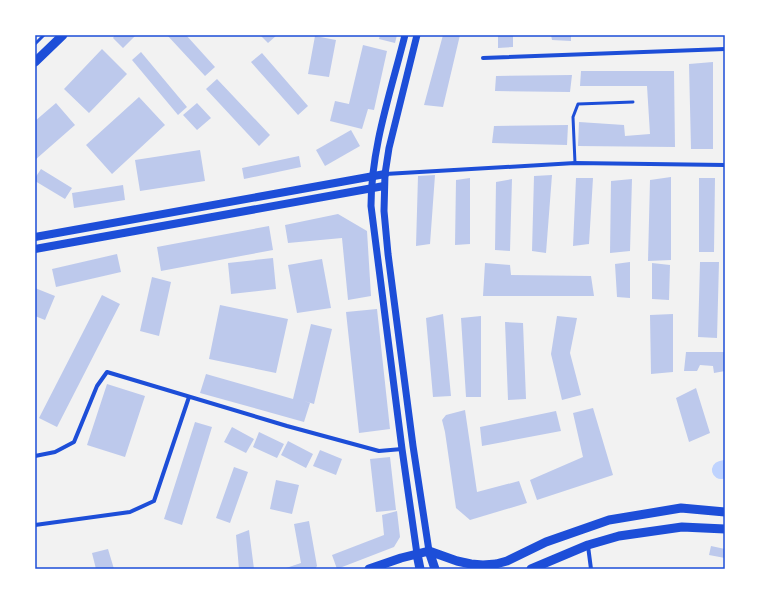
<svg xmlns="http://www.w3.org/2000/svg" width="760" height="604" font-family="'Titillium Web',sans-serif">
	<rect width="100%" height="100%" fill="#f2f2f2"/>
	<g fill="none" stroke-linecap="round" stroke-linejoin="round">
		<path stroke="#bfd3fe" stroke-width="18" d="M721,470L725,469"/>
	</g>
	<path fill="#bdc9ec" d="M115,35H136L123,48L113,38Z
		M167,35H186L215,67L205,76Z
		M260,35H277L268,43Z
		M380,35H397L395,43L379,39Z
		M443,35H460L443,107L424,105Z
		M498,35H513V47L498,48Z
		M551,35H571V41L552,40Z
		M315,36L336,40L329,77L308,74Z
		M363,45L387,51L374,110L368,109L362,129L330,121L335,101L349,104Z
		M102,49L127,74L89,113L64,89Z
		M141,52L187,107L178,115L132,60Z
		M262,53L308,106L298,115L251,62Z
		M713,62V149H691L689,64Z
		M581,71H674L675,147L578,146L579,122L624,125L625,136L650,134L647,86H580Z
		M572,75L570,92L495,91L496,76Z
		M217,79L270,135L259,146L206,89Z
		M139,97L165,125L112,174L86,145Z
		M56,103L75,125L35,160V121Z
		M197,103L211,118L197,130L183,115Z
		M568,125L567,145L492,143L494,126Z
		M351,130L360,146L325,166L316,150Z
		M200,150L205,181L140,191L135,160Z
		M299,156L301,167L244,179L242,168Z
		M41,169L72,188L65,199L35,181V178Z
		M435,175L430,244L416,246L418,176Z
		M552,175L546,253L532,251L534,176Z
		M671,177V260L648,261L650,180Z
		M470,178V244L455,245L456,180Z
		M576,178H593L589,244L573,246Z
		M699,178H715L714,252H699Z
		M512,179L510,251L495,250L496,182Z
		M632,179L630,251L610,253L611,181Z
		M123,185L125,200L74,208L72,193Z
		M338,214L367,231L371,296L348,300L342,238L288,243L285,225Z
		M269,226L273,250L161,271L157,247Z
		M117,254L121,272L56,287L52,269Z
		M273,258L276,289L231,294L228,263Z
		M322,259L331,308L297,313L288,265Z
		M630,262V298L617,297L615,264Z
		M700,262H719L717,338L698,337Z
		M485,263L510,265L511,275L591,276L594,296H483Z
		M652,263L670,265L669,300L652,299Z
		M152,277L171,282L159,336L140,331Z
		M35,288L55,296L45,320L35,316Z
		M102,295L120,304L57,427L39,418Z
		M220,305L288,319L276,373L209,359Z
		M377,309L390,429L359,433L346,312Z
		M443,314L451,396L433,397L426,318Z
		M673,314V372L651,374L650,315Z
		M481,316V397H466L461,318Z
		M557,316L577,318L570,353L581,395L562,400L551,354Z
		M505,322L523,323L526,399L508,400Z
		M311,324L332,329L314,404L304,401L310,403L304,422L200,393L206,374L293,399Z
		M686,352H725V371L714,373L713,366L700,365L697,371H684Z
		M107,384L145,396L125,457L87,445Z
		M696,388L710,433L689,442L676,398Z
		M593,408L613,475L537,500L530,480L583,457L573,413Z
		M465,410L477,492L519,481L527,503L470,520L456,508L445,432L442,420L446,415Z
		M556,411L561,431L482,446L480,427Z
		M195,422L212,427L182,525L164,519Z
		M232,427L254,439L246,453L224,442Z
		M259,432L284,444L277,458L253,447Z
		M288,441L313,454L306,468L281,455Z
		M320,450L342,459L336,475L313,466Z
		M390,457L396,510L376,512L370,459Z
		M234,467L248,472L230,523L216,518Z
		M276,480L299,485L292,514L270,509Z
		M397,511L400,537L394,547L337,569L332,555L384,535L382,515Z
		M309,521L317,566L315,569H283L301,563L294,524Z
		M249,530L254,569H239L236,535Z
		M711,546L725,549V558L709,555Z
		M108,549L114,569H96L92,553Z"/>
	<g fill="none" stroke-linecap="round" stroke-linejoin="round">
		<path stroke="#1d4ed8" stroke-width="3" d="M35,44L44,35
			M575,163L573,117L578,104L633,102"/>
		<path stroke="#1d4ed8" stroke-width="4" d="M483,58L725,49
			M385,174L575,163L725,165
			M35,456L55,452L74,442L97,386L107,372L287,426L379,451L402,449
			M35,525L130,512L154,501L189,397
			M588,546L591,569"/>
		<path stroke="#1d4ed8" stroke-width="7" d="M405,35C391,91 371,148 371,206L402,449L417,554
			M417,35L389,148L385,174L384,211L388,254L413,446L429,551"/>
		<path stroke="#1d4ed8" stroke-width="8" d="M35,237L385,174
			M35,249L384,186"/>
		<path stroke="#1d4ed8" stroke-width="9" d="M35,62L63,35
			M429,551L435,569
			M417,554L420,569
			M369,569L401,558L429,551L457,561L471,564L483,565L496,564L507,561L546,542L609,520L681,508L725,512
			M531,569L588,545L619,536L682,527L725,529"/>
	</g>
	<rect width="760" height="604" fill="none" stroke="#ffffff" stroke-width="72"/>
	<rect x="36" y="36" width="688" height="532" fill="none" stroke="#1d4ed8" stroke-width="1.5"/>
</svg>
